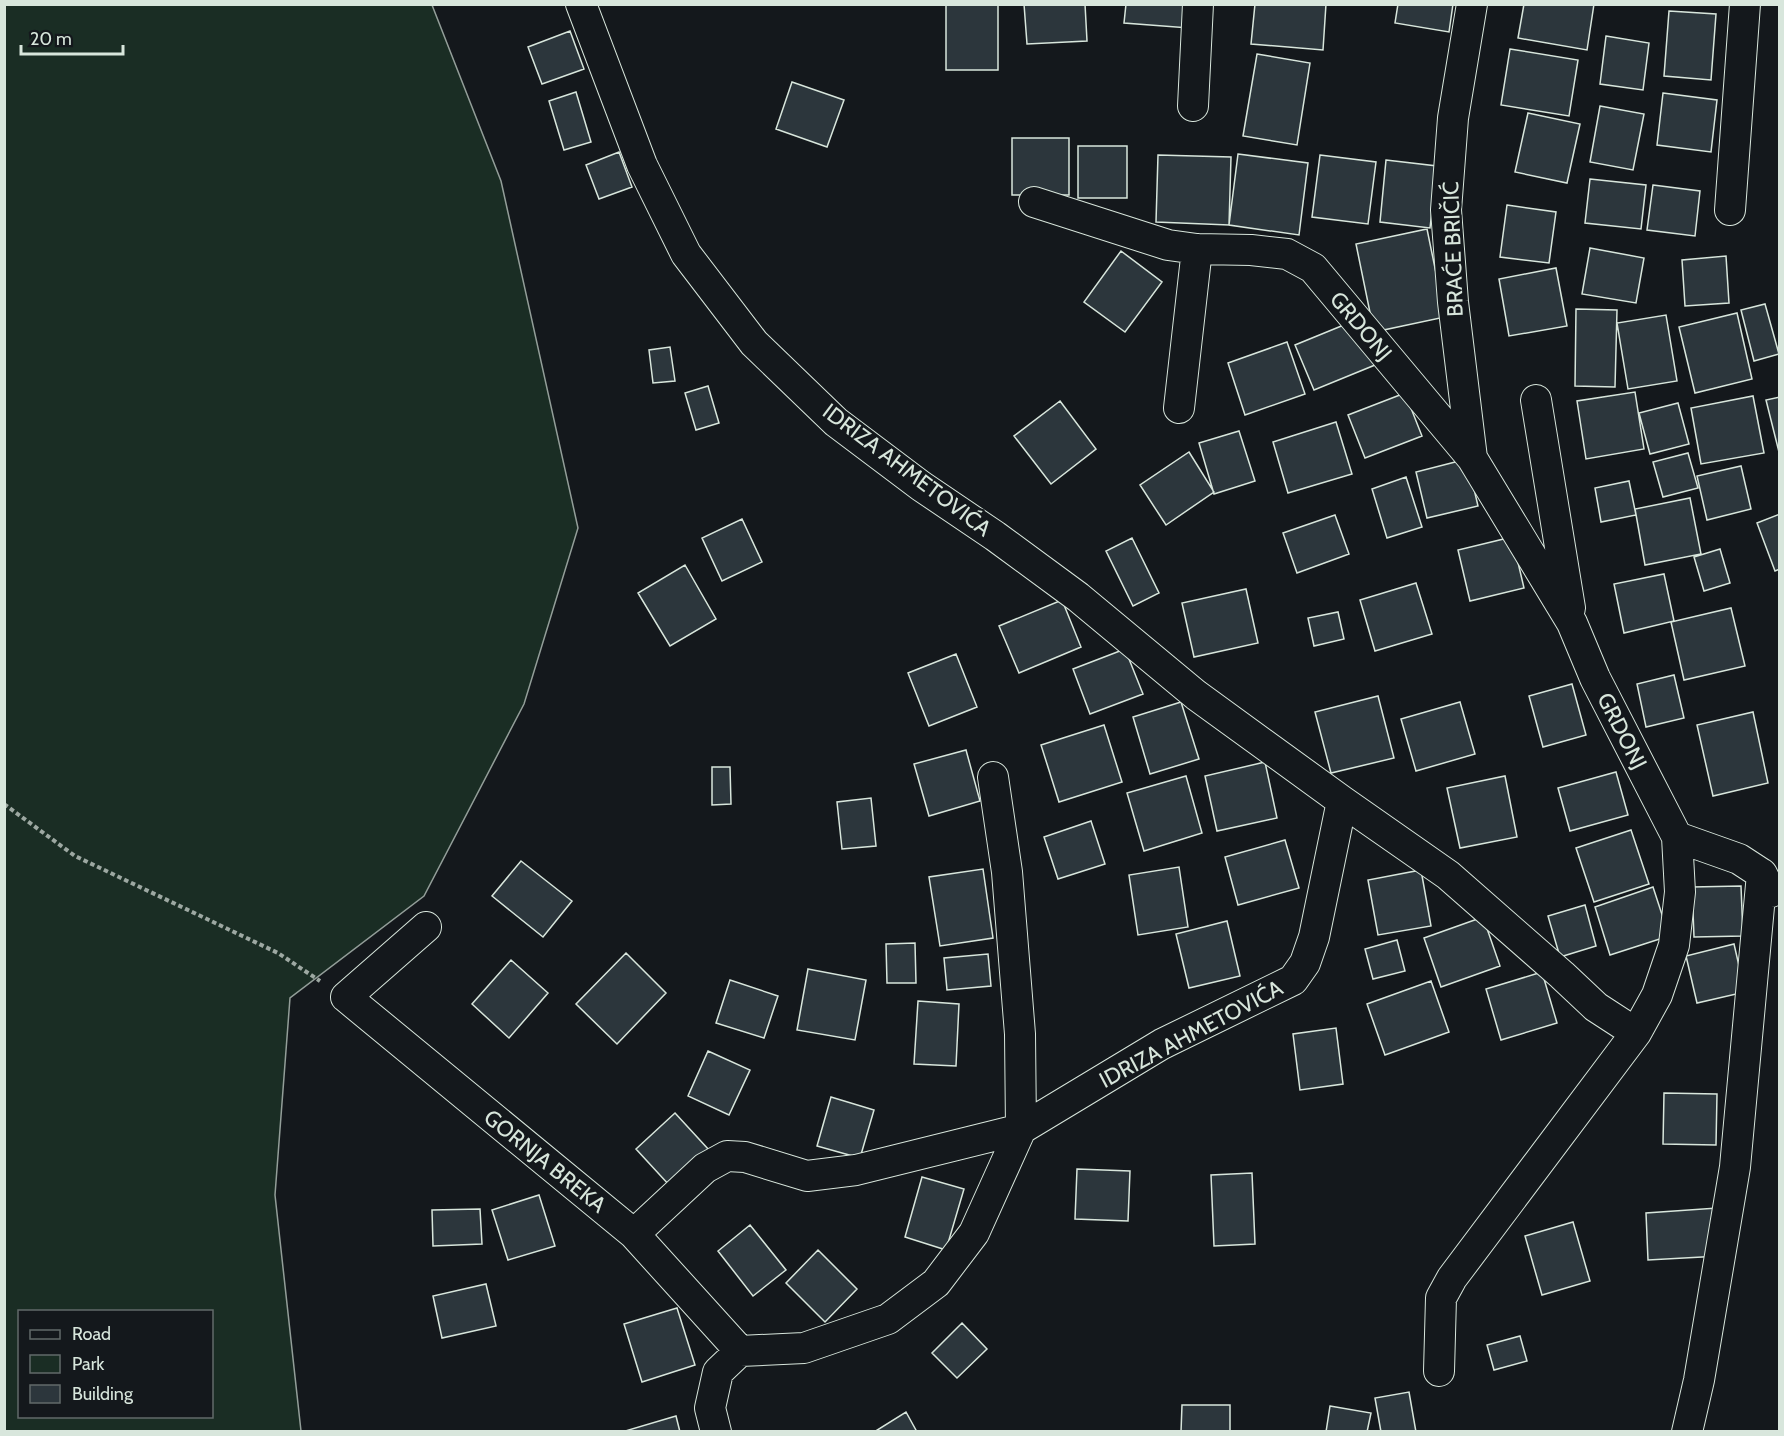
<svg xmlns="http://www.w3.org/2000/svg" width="1784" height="1436" font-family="Cabin,sans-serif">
	<rect width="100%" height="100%" fill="#14181c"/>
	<path fill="#1a2d24" stroke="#939e99" stroke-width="1.5" fill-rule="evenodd" d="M5,4L432,5L501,181L578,528L524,704L424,896L290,998L275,1195L301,1431H5ZM20,1312H212V1416H20Z"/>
	<path fill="#2c363c" stroke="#d8e6dc" stroke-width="1.5" d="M946,4H998V70H946Z
		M1024,4H1085L1087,41L1027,44Z
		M1126,4H1191L1189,28L1124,23Z
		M1255,4H1326L1323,50L1251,44Z
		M1398,4H1453L1449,32L1395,23Z
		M1524,4H1594L1587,50L1518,38Z
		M1669,11L1716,14L1711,80L1664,76Z
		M570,31L584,69L542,84L528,47Z
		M1606,36L1649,43L1643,90L1600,84Z
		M1510,49L1578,60L1569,116L1501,105Z
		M1257,54L1310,63L1297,145L1243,136Z
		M792,82L844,100L827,147L776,129Z
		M576,92L591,142L564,150L549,101Z
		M1663,93L1717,100L1711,152L1657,145Z
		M1600,106L1644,114L1633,170L1590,162Z
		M1528,113L1580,124L1567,183L1515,172Z
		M1012,138H1069V195H1012Z
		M1078,146H1127V198H1078Z
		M619,152L632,187L599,199L586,165Z
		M1238,154L1308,163L1299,235L1229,225Z
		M1158,155L1231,157L1229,225L1156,222Z
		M1320,155L1376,162L1368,224L1312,217Z
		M1386,160L1437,166L1430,228L1380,222Z
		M1590,179L1646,185L1641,229L1585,223Z
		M1653,185L1700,191L1695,236L1647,230Z
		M1507,205L1556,212L1549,263L1500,257Z
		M1427,229L1445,317L1374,332L1356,244Z
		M1590,248L1644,258L1636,303L1582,294Z
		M1121,251L1162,282L1125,332L1084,302Z
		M1726,256L1729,303L1685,306L1682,260Z
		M1556,268L1567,326L1509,336L1499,279Z
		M1765,304L1779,354L1754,361L1741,310Z
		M1576,309L1617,310L1615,387L1575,386Z
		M1737,313L1752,379L1695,393L1679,327Z
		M1666,315L1677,381L1628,389L1617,323Z
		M1356,320L1375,365L1314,390L1295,345Z
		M1287,342L1305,394L1245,415L1228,363Z
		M670,347L675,381L653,383L649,350Z
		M708,386L719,423L696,430L685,393Z
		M1635,392L1644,449L1586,459L1577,401Z
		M1405,393L1422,436L1365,458L1348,415Z
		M1753,396L1764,453L1701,464L1691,408Z
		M1780,397V456L1766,400Z
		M1060,401L1096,449L1051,484L1014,436Z
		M1678,403L1689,444L1650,454L1639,413Z
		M1336,422L1352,474L1288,493L1273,442Z
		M1239,431L1255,481L1214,494L1199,443Z
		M1189,452L1214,492L1166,525L1140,485Z
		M1688,453L1698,488L1663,497L1653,462Z
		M1467,459L1478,506L1427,518L1416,472Z
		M1741,466L1751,509L1707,520L1697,476Z
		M1406,477L1422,527L1387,538L1372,489Z
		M1629,481L1636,515L1601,522L1595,488Z
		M1690,498L1701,554L1645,565L1635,509Z
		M1780,514V569L1775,571L1757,523Z
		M1335,515L1349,554L1297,573L1283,533Z
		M742,519L762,562L722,581L702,538Z
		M1512,537L1524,588L1470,601L1458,550Z
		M1132,538L1159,593L1133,606L1106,551Z
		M1720,549L1730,583L1704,591L1694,557Z
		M685,565L716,619L670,646L638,593Z
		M1664,574L1674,621L1624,633L1614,584Z
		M1416,583L1432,634L1375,651L1360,600Z
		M1246,589L1258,643L1194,657L1182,603Z
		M1062,600L1081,647L1019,673L999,626Z
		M1731,608L1745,666L1684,680L1671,622Z
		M1338,612L1344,639L1314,646L1308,618Z
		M1125,649L1143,694L1090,714L1073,669Z
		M956,654L977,707L929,726L908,673Z
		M1674,675L1684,718L1646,727L1637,684Z
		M1572,684L1586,735L1543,747L1529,696Z
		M1378,696L1394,758L1331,773L1315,712Z
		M1181,702L1199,759L1150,774L1133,717Z
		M1460,702L1475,754L1416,771L1401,719Z
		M1753,712L1768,783L1713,796L1697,725Z
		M1104,725L1122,782L1059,802L1041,745Z
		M966,750L980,801L929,816L914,764Z
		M1265,762L1277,818L1217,831L1205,776Z
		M712,767H730L731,804L712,805Z
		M1616,772L1628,815L1570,831L1558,788Z
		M1186,776L1202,833L1144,851L1127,793Z
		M1505,776L1517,837L1460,848L1447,788Z
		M871,798L876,846L842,849L837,802Z
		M1091,821L1105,864L1058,879L1044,837Z
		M1631,830L1649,884L1594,902L1576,848Z
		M1285,840L1299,888L1238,905L1225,857Z
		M521,861L572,901L543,937L492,896Z
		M1179,867L1188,927L1138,935L1129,875Z
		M983,869L993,938L940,946L929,877Z
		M1421,870L1431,926L1378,935L1368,880Z
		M1741,886L1743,936L1694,937L1692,887Z
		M1653,887L1669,936L1610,955L1595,907Z
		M1585,905L1596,946L1560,957L1548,916Z
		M1483,917L1500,966L1441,987L1424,938Z
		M1227,921L1240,976L1189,988L1176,934Z
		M1397,940L1405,971L1373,979L1365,949Z
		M915,943L916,983H887L886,944Z
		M1734,944L1745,992L1697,1003L1686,956Z
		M626,953L666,993L617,1044L576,1004Z
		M988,954L991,986L947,990L944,958Z
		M511,960L548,993L509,1038L472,1004Z
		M808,969L866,980L855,1040L797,1030Z
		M1542,972L1557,1023L1501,1040L1486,989Z
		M730,980L778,996L764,1038L716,1023Z
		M1431,981L1449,1032L1385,1055L1367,1004Z
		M918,1001L959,1004L956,1066L914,1064Z
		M1336,1028L1343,1084L1300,1090L1293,1034Z
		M708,1051L750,1070L729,1115L688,1096Z
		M1664,1093L1717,1094L1716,1145L1663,1144Z
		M831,1097L874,1110L860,1158L817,1146Z
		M675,1113L709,1150L670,1186L636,1149Z
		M1077,1169L1130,1171L1128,1221L1075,1219Z
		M1252,1173L1255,1244L1214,1246L1211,1175Z
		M922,1177L964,1189L946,1250L905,1237Z
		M539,1195L555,1246L508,1260L492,1210Z
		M1717,1208L1720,1256L1648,1260L1646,1213Z
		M480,1209L482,1244L433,1246L432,1210Z
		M1573,1222L1590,1281L1542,1295L1525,1236Z
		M750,1225L786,1270L753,1296L718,1251Z
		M818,1250L857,1289L825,1322L786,1283Z
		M486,1284L496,1326L442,1338L433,1296Z
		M677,1308L695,1365L642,1382L624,1324Z
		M962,1323L987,1349L957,1378L932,1353Z
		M1520,1336L1527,1361L1494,1370L1487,1345Z
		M1409,1392L1416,1432H1381L1375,1398Z
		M1182,1405H1230V1432H1181Z
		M1330,1406L1371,1413L1367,1432H1326Z
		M906,1412L917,1432H874Z
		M676,1416L680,1432H626L625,1431Z"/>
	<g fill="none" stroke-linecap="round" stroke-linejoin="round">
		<g stroke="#d8e6dc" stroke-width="32">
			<path id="minor" d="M581,4L642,165L686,254L754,343L836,422L921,486L995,536L1078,597L1196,695L1342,801L1448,875L1562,975L1596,1007L1636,1033L1657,995L1674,945L1680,892L1677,837L1595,678L1572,623L1472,458L1313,268L1287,254L1251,250L1197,249L1168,245L1034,202
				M1472,4L1453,118L1446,210L1453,302L1472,458
				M1193,106L1198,4
				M1730,210L1745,4
				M1536,400L1570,608
				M1179,408L1197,249
				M1677,837L1739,859L1762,874L1771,892
				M426,927L346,997L634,1234L740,1351
				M634,1234L705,1168L727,1156L745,1157L807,1176L856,1170L1021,1129L1162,1044L1293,980L1305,963L1314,937L1342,801
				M740,1351L804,1348L888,1319L936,1283L974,1233L1021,1129L1020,1034L1007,872L993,777
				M1439,1371L1441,1298L1452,1278L1636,1033
				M716,1432L710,1408L718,1372L740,1351
				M1687,1432L1699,1380L1735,1167L1762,874"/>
		</g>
		<path stroke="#9da8a2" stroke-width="4" stroke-dasharray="4.5 3" stroke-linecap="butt" d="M4,804L75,856L278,953L320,981"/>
		<use href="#minor" stroke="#14181c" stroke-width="30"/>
	</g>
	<g text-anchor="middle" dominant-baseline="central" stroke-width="4.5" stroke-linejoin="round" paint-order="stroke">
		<g font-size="22" fill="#d8e6dc" stroke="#14181c">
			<text transform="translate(1453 249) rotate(-92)">BRAĆE BRIČIĆ</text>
			<text transform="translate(1361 326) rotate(50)">GRDONJ</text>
			<text transform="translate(907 470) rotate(37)">IDRIZA AHMETOVIĆA</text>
			<text transform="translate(1622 731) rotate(63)">GRDONJ</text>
			<text transform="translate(1191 1034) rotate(-28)">IDRIZA AHMETOVIĆA</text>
			<text transform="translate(545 1161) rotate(39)">GORNJA BREKA</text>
		</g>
	</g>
	<rect width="1784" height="1436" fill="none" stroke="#d8e6dc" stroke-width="12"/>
	<rect x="18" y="1310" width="195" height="108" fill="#14181c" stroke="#626a69" stroke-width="1.5"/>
	<rect x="30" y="1330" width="30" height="9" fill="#14181c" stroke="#626a69" stroke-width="1.5"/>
	<text x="72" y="1340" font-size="18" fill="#d8e6dc">Road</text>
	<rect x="30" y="1355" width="30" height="18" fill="#1a2d24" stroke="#626a69" stroke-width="1.5"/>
	<text x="72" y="1370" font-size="18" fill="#d8e6dc">Park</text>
	<rect x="30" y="1385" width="30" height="18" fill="#2c363c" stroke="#626a69" stroke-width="1.5"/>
	<text x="72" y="1400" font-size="18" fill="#d8e6dc">Building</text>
	<path d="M21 45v9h102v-9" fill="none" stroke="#d8e6dc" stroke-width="3"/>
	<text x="30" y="45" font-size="18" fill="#d8e6dc" stroke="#14181c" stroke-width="4.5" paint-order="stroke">20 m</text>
</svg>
